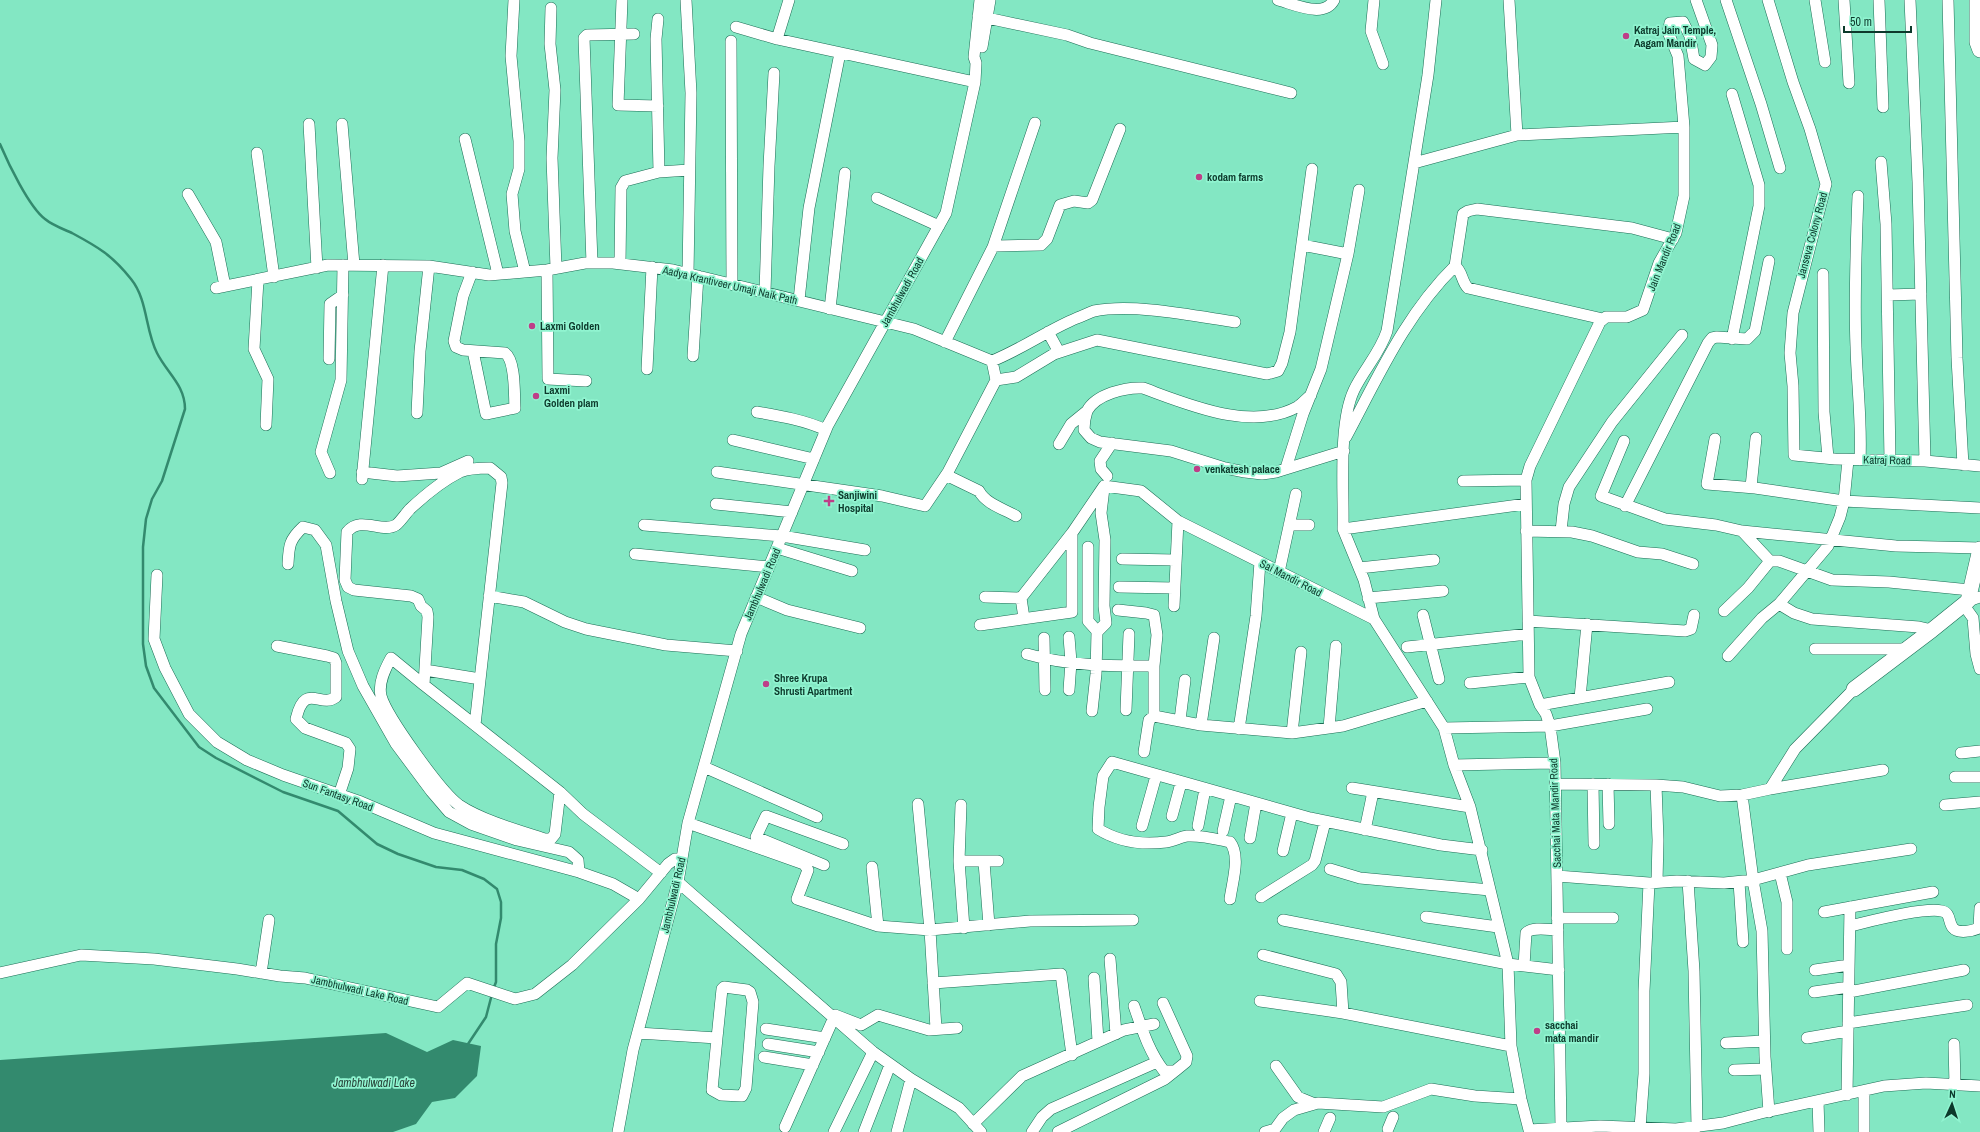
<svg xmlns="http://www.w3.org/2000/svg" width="1980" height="1132" font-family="'Archivo Narrow',sans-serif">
	<rect width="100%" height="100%" fill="#83e7c3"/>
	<path fill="#338a6e" d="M386,1033L427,1052L453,1040L481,1046L477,1076L455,1098L432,1102L416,1124L393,1132H0V1060Z"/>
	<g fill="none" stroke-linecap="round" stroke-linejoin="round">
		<path stroke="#338a6e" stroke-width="2.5" d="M0,144C8,163 29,207 45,219C52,225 63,229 72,233C98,247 112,255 131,279C148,300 145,330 157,353C167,373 185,385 185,409L162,481L152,499L146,519L143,547V644L146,666L154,688L199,747L216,758L283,792L338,811L377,844L398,854L436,867L462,870L484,879L497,889L501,902V918L496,944V982L493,990
			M468,1044L486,1017L492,994"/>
		<g stroke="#1c6d55" stroke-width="12">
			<path id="street" d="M514,0L511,56L519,141V169L512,194L515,231L525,272
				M622,0L618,105L658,106
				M686,0L691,93L688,274
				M1278,0C1294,4 1324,19 1334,0
				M1374,0L1371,31L1383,64
				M1509,0L1517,135L1684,127
				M1726,0L1761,104L1780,168
				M1768,0L1793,82L1810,129L1826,184L1793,313L1790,353L1793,386L1794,455L1835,459L1925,461L1980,466
				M1815,0L1825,62
				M1844,0L1849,83
				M1879,0L1883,107
				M1910,0L1918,182L1925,461
				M1948,0L1957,358L1963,465
				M551,8L550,44L555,90L552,158L556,268
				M978,16L1067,35L1090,43L1291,93
				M658,19L656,39L659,172L689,170
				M736,27L777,39L975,82
				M777,39L789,0
				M731,41L732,284
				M982,47L990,0
				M1732,94L1759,185V206L1732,339
				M309,124L317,268
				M342,124L354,265
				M465,139L498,274
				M257,153L274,277
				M1881,162L1886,224L1890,460
				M1414,163L1517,135
				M188,194L216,242L225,286
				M1858,196C1856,246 1854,297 1856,347C1857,385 1862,422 1860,460
				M877,198L939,226
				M1302,245L1348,254
				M993,247L1035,123
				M592,263L584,38L587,35L634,34
				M620,264L621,188L625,181L659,172
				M547,270L548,379L586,381
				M472,272L463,296L454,341L456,347L463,350L505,353C516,361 514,395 515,408L486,414L473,351
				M1823,274L1824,412L1828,458
				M258,280L254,349L268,379L266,425
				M216,288L328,265L429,266L489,275L547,270L585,263H613L673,270L914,329L992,361C1022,349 1048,330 1077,318C1083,316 1088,313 1094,311C1133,303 1195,316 1235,322
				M765,292L769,166L774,73
				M1888,295L1921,294
				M799,300L809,208L840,53
				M830,309L845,173
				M1603,319L1468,288C1461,281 1463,272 1455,266L1463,214L1468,211L1477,209L1632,228L1673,239
				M1048,332L1059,352
				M945,342L993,247L997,246L1041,245L1047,239L1060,205L1074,201L1088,203L1092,200L1120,129
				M693,356L698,276
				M329,359L330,304L343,295
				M647,369L652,267
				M996,380L1016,377L1054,354L1097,340L1267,374L1278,371L1282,363L1290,332L1312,169
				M1311,395C1306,399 1302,404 1297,407C1251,432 1187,404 1143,388C1126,387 1096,394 1087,411C1085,417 1084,424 1084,430L1091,438L1100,442L1171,451L1225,468L1245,472L1262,474L1276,472L1344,451
				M757,412C780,416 804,420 826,430
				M417,413L420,351L429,266
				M1346,437C1378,377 1406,314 1455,266
				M1715,439L1707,484L1755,488L1844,501L1980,508
				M733,440L814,459
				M1624,441L1601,496L1665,519L1716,525L1742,531L1896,546L1980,548
				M1059,444L1071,424L1087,411
				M1286,468L1303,414L1321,369L1348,254L1359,190
				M362,472L397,476L441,473L468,461
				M717,472L882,496L925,506L948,472L996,380L992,361
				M330,473L321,452L341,380L343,265
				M946,475L979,491C986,504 1004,509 1016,516
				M1107,476L1101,469L1100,461L1112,443
				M362,479L383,265
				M1463,481L1526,480
				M1751,487L1756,438
				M716,504L792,512
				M1526,504L1343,529L1364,580L1374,619L1444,728L1454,765L1470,807L1508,964L1511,1046L1521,1099L1529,1130L1600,1126L1676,1129L1723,1123L1761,1113L1884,1086L1926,1083L1980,1086
				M1625,506L1708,343L1712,338L1717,337L1747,339L1755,331L1769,261
				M644,525L782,536L865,550
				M1289,525H1309
				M1343,529C1344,490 1338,424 1354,390C1364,369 1380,353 1387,331L1428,75L1436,0
				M1526,531L1572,532L1592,536L1638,552L1662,554L1693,564
				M1561,531L1564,504L1569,487L1612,422L1682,335
				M1742,531L1770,561
				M1088,547V621L1097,631
				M777,548L852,571
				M635,554L769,567
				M1122,559L1175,560
				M288,564C289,546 289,540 303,527L315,530L326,545L336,601L348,651L363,686L396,744L431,791L449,812L471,824L517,840L569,852L578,860L579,872
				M1359,568L1434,560
				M1279,572L1296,494
				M157,575L154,639L165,668L189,714L217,742L247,760L283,775L361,802L434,833L579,872L613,884L639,899
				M1119,587L1174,588
				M489,596L524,602L565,622L586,629L666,645L737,651
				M756,597L787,610L860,628
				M985,597L1021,598
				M1368,598L1443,591
				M1968,601L1980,597
				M1779,604L1794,613L1812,619L1919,627L1932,630
				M1963,604L1973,618L1976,654L1980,669
				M1174,606L1178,521
				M1118,610L1146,613L1154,615L1157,635L1154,666V716L1201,725L1292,733L1343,726L1427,701
				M1724,611L1748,588L1770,561H1779L1832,580L1889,582L1970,590
				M1423,615L1439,679
				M1024,618L1021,598L1072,533L1104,486L1141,491L1178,521L1374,619
				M1528,621L1685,631L1691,629L1694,615
				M980,625L1072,612V533
				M1069,637L1071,662L1069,690
				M1044,638L1045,690
				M277,646L327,656L334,658L336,663V697C320,709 305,681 296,719L305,728L346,743L350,749L348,768L339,795
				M1407,647L1528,634
				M1815,649H1907
				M1027,654C1068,666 1112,666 1154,666
				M1728,656L1762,618L1779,604L1828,546L1840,517L1844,501L1848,460
				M425,670L474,678
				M1470,683L1529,677
				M424,685L391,658C385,669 378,683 381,696C387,717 441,792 459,805C481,820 520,831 545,839H551L555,834L560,792
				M1580,698L1587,624
				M1540,705L1669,682
				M1126,710L1129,634
				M1092,711L1096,674L1097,632L1106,623L1104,606L1105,540L1101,513L1104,488
				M1180,720L1185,680
				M475,725L502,483L501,477L490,468C481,468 469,468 460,472C442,481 425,495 410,509C406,513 401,521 396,525C382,534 361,515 347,532L345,580L348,587L354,590L411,596L418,599L421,606L427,611L428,617L424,685L560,792L583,814L661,873
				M1201,725L1214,638
				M1329,728L1336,646
				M1444,728L1550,726L1647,709
				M1239,729L1256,616L1260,562
				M1292,733L1301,652
				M1144,752L1149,720L1154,716
				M1961,753L1980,751
				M1454,765L1555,763
				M704,767L817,817
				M1955,777H1980
				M1555,784L1656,785L1683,787L1720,796L1742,795
				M1593,784L1594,844
				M1608,784L1609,824
				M1656,785L1658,840L1657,882
				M1352,788L1470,807
				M1770,789L1883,770
				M918,804L930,930L936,1029
				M961,805L959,861H998
				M1945,805L1980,802
				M1172,816L1181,783
				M688,823L804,864L808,870L797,899L878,926L930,930L1030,921L1133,920
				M1142,826L1156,776
				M1198,826L1205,789
				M1365,830L1373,792
				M1223,831L1231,796
				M1250,838L1256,803
				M1283,851L1292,813
				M959,861L964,928
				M984,862L989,925
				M824,865L756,837L766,816L843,844
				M872,867L878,926
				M1330,869L1360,878L1490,890
				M1780,873L1787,902V949
				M1557,876L1649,883L1677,881L1724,883L1753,880L1742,795L1770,789L1795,749L1854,689
				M1688,881L1694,971L1697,1127
				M678,882L873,1052L911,1079L959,1108L981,1132
				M1739,882L1743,942
				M1261,897L1312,865L1315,861L1325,822
				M1230,899C1232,883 1241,856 1230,842C1216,839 1202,835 1187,836C1180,837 1174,841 1166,842C1143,845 1119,842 1098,829L1099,807L1103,776L1112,762L1310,818L1441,845L1482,850
				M1824,912L1933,892
				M1426,917L1498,927
				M1557,918H1613
				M1283,920L1508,964L1559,970
				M1850,926C1871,921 1923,907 1942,911C1951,913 1948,922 1953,928C1958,934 1973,931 1979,928L1980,908
				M1263,955L1336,974L1341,982L1343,1013
				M1110,959L1116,1034
				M1524,966L1526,933C1533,926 1549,930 1558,930
				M1815,970L1849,965
				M0,973L81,955L154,959L237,969L280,976L305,978L438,1007L467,983L515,999L535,994L572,965L639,899L668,864L675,859H682
				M261,973L269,920
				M1094,978L1098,1041
				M933,983L1061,974L1072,1055
				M1814,992L1849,987
				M1849,992L1964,970
				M1260,1001L1343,1013L1511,1046
				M1134,1006C1142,1029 1149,1052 1164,1071H1175L1186,1062L1187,1056L1163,1003
				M1848,1023L1967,1005
				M766,1029L825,1038
				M638,1033L717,1038L722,989L724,987L747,990L750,992L753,1002L746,1088L742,1096L721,1095L712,1090L717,1038
				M1807,1038L1848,1031
				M1726,1043L1764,1041
				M768,1044L819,1052
				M1954,1044L1955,1085
				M764,1057L813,1065
				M1276,1066L1298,1097L1315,1104
				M1734,1070L1766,1069
				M1864,1091V1132
				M1847,1095L1850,907
				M1818,1101L1819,1132
				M1769,1112L1765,1057L1762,931L1753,880L1808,865L1911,849
				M973,1124L1022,1076L1124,1030L1154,1024
				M785,1127L835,1015L861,1025L878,1015L929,1030L957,1028
				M1561,1128L1555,763L1550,726L1546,714L1540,705L1529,677L1526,480L1530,466L1600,322L1606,317H1627L1643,310L1659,263L1676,233L1684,196V127L1678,56L1668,32L1670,23L1683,22L1690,36L1694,59L1705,65L1711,57L1712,45L1696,0
				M1640,1128L1644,1074V991L1649,883
				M1388,1129L1393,1117
				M618,1132L633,1050L678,882L688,823L741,634L828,425L946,213L975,82L976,63L974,57L980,0
				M834,1132L873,1052
				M864,1132L890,1065
				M897,1132L911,1079
				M1032,1132L1042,1117L1051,1109L1157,1062
				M1058,1132L1165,1079L1175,1071
				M1265,1132L1275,1129L1283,1118L1294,1110L1318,1103L1383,1107L1431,1089L1475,1096L1521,1099
				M1324,1132L1330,1118"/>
		</g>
		<g stroke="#1c6d55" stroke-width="16">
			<path id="secondary" d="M1977,0V42L1980,50
				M1854,689L1932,630L1968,601L1980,549"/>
		</g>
		<use href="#street" stroke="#fff" stroke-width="11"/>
		<use href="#secondary" stroke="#fff" stroke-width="15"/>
	</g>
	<g fill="#be3e88" stroke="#90f4d0" stroke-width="1.5">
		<circle cx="1626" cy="36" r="4"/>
		<circle cx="1199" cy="177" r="4"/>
		<circle cx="532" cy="326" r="4"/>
		<circle cx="536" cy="396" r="4"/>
		<circle cx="1197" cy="469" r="4"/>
		<path d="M827 495h4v4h4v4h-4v4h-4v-4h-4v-4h4z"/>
		<circle cx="766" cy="684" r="4"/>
		<circle cx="1537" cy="1031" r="4"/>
	</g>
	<g text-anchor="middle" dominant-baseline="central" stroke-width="3.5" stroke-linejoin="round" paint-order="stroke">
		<g font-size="11" font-weight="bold" fill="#0c392b" stroke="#90f4d0" text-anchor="start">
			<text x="1634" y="30">Katraj Jain Temple,<tspan x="1634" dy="13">Aagam Mandir</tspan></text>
			<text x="1207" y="177">kodam farms</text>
			<text x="540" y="326">Laxmi Golden</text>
			<text x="544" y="390">Laxmi<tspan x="544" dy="13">Golden plam</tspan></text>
			<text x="1205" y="469">venkatesh palace</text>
			<text x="838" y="495">Sanjiwini<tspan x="838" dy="13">Hospital</tspan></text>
			<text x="774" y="678">Shree Krupa<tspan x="774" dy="13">Shrusti Apartment</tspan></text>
			<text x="1545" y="1025">sacchai<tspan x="1545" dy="13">mata mandir</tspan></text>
		</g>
		<g font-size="11" fill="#0c392b" stroke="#90f4d0">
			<text transform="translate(1812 235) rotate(-75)">Janseva Colony Road</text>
			<text transform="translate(1664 257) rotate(-68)">Jain Mandir Road</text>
			<text transform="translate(730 285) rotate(13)">Aadya Krantiveer Umaji Naik Path</text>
			<text transform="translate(902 292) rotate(-61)">Jambhulwadi Road</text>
			<text transform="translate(1887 460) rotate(1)">Katraj Road</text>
			<text transform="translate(1291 578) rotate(27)">Sai Mandir Road</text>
			<text transform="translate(762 584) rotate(-67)">Jambhulwadi Road</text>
			<text transform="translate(338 795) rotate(20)">Sun Fantasy Road</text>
			<text transform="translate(1555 813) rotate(-92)">Sacchai Mata Mandir Road</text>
			<text transform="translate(673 895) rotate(-77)">Jambhulwadi Road</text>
			<text transform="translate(360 990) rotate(13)">Jambhulwadi Lake Road</text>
		</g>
		<g font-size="12" font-style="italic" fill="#284339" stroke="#90f4d0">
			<text x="374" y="1083">Jambhulwadi Lake</text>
		</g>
	</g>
	<g transform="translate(1952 1104) rotate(3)" stroke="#90f4d0" stroke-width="3" paint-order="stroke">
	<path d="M0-3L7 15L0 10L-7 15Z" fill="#0c392b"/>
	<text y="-6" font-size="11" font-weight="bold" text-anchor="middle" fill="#0c392b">N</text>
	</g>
	<path d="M1844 26v6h67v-6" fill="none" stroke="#0c392b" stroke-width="2"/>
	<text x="1850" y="26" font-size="12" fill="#0c392b" stroke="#90f4d0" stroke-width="3" paint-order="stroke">50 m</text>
</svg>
